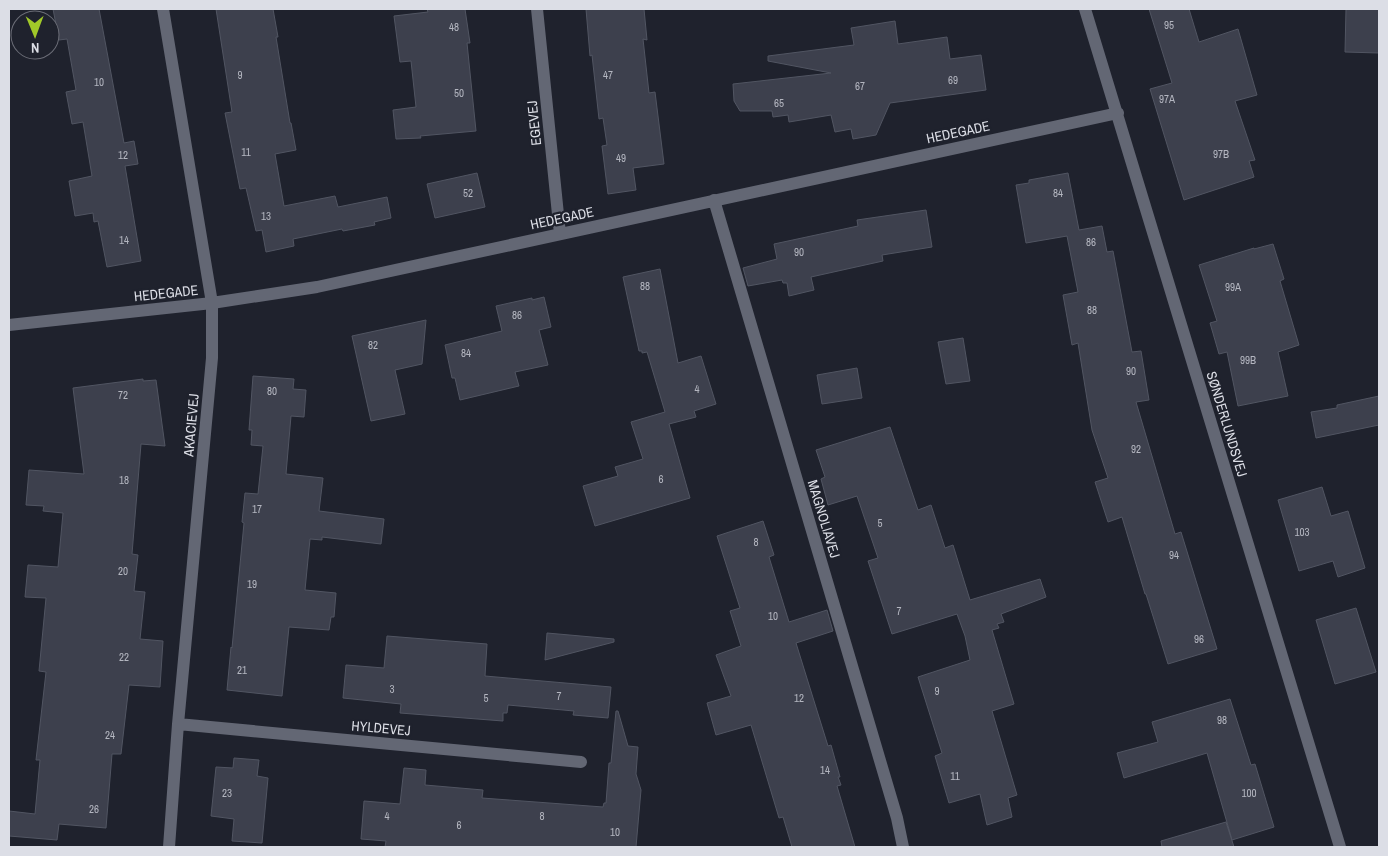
<svg xmlns="http://www.w3.org/2000/svg" width="1388" height="856" font-family="'Archivo Narrow',sans-serif">
	<rect width="100%" height="100%" fill="#1f222d"/>
	<path fill="#3d404d" stroke="#515562" d="M53,9H99L124,143L134,141L138,164L125,166L141,261L107,267L98,221L94,222L93,213L75,216L69,181L92,176L83,122L72,124L66,92L76,90L67,39L59,40Z
		M216,9H273L278,37H276L290,123H291L296,150L275,154L284,206L335,196L338,207L387,197L391,218L374,222L375,225L343,231L342,229L293,239L294,246L266,252L262,230L256,231L246,188L240,189L225,113L232,112Z
		M427,9H465L470,43H467L476,131L420,136L421,138L396,139L393,110L416,107L411,61L400,62L394,16L428,12Z
		M586,9H644L647,40L643,39L649,93L655,92L664,164L633,168L636,190L608,194L602,146L607,145L603,118L599,119L592,55L590,56Z
		M1149,9H1189L1199,42L1238,29L1257,95L1235,101L1255,160L1249,161L1254,177L1184,200L1150,89L1172,83Z
		M1346,9H1379V53L1345,52Z
		M895,21L898,44L947,37L950,59L981,55L986,90L890,103L876,135L853,139L851,129L835,132L831,115L789,122L788,115L773,117L772,111H740L734,101L733,84L831,73L768,61V56L854,45L851,28Z
		M477,173L485,207L435,218L427,184Z
		M1068,173L1079,230L1102,226L1107,252L1113,251L1132,352L1141,351L1149,400L1136,402L1175,534L1181,532L1217,649L1168,664L1146,594H1145L1122,517L1108,522L1095,482L1108,478L1092,430L1078,343L1072,345L1063,295L1078,292L1067,236L1026,243L1016,185L1029,183V180Z
		M926,210L932,247L882,255L883,261L811,277L814,290L789,296L787,283H783L782,280L748,286L743,268L777,259L774,244L858,226L857,220Z
		M1273,244L1284,279L1280,281L1299,345L1278,352L1288,396L1238,406L1227,352L1219,354L1210,323L1217,321L1199,265L1254,248V249Z
		M660,269L678,363L701,356L716,404L694,411L696,417L669,424L690,498L595,526L583,486L618,476L615,467L643,459L631,422L665,412L647,352L642,353V351H639L623,277Z
		M544,297L551,327L539,330L548,365L515,372L519,386L460,400L455,378H452L445,345L502,331L496,306L532,298V300Z
		M426,320L422,364L395,370L405,414L371,421L352,336Z
		M963,338L970,381L946,384L938,342Z
		M857,368L862,398L822,404L817,375Z
		M253,376L294,379L293,389L306,390L304,417L291,416L286,474L323,478L319,511L384,519L381,544L322,537V540L310,539L305,590L336,593L334,617H331L329,630L289,627L282,696L227,690L231,647L232,648L244,523L242,522L245,493L258,494L263,446L251,445L252,430H249Z
		M143,379V381L156,380L165,446L141,444L132,554L138,555L134,591L145,592L140,639L163,641L160,687L129,685L121,754H112L106,828L59,824L57,840L9,836V811L35,814L40,760H36L46,672L39,671L46,598L25,597L28,565L58,567L63,513L43,511L44,506L26,505L29,470L84,474L73,388Z
		M1379,396V425L1316,438L1311,412L1337,408V405Z
		M890,427L918,510L931,505L945,548L953,545L970,600L1040,579L1046,597L1001,614L1004,622L997,624L999,628L992,630L1014,704L992,711L1017,795L1008,798L1012,817L987,825L980,794L949,803L935,756L942,753L918,677L970,660L965,636L957,614L892,634L868,561L878,558L857,496L828,505L821,479L825,477L816,450Z
		M1322,487L1331,516L1348,511L1365,568L1338,577L1333,561L1299,571L1278,500Z
		M763,521L774,555L769,557L789,622L827,610L833,631L796,643L828,746L831,745L840,777H838L841,785L837,786L855,847H792L783,817L779,818L751,725L716,735L707,703L731,696L716,655L741,646L730,611L740,608L717,536Z
		M1356,608L1376,672L1335,684L1316,620Z
		M547,633L614,639V642L545,660Z
		M387,636L487,644L485,676L611,687L608,718L573,715L574,711L508,705L507,713H503V721L400,713L401,704L343,698L346,665L384,668Z
		M1230,699L1251,765L1255,764L1274,827L1232,840L1207,753L1124,778L1117,753L1158,742L1152,722Z
		M616,711H618L628,746L638,747L636,774L641,790L636,847H385L386,841L361,839L364,801L400,804L404,768L426,770L425,785L483,790L482,798L603,807L604,803H606L609,763H611Z
		M234,758L259,760L257,776L268,778L262,843L232,841L234,819L211,816L216,767L233,768Z
		M1226,822L1234,847H1162L1161,841Z"/>
	<g fill="none" stroke-linecap="round" stroke-linejoin="round">
		<path stroke="#636774" stroke-width="12" d="M163,9L212,303V358L178,724L169,847
			M537,9L560,234
			M1085,9L1340,847
			M714,200L897,818L903,847
			M9,325L212,303L317,287L1118,113
			M178,724L581,762"/>
	</g>
	<g text-anchor="middle" dominant-baseline="central" stroke-width="4.5" stroke-linejoin="round" paint-order="stroke">
		<g font-size="11" fill="#b4b6c0">
			<text x="1169" y="25">95</text>
			<text x="454" y="27">48</text>
			<text x="240" y="75">9</text>
			<text x="608" y="75">47</text>
			<text x="953" y="80">69</text>
			<text x="99" y="82">10</text>
			<text x="860" y="86">67</text>
			<text x="459" y="93">50</text>
			<text x="1167" y="99">97A</text>
			<text x="779" y="103">65</text>
			<text x="246" y="152">11</text>
			<text x="1221" y="154">97B</text>
			<text x="123" y="155">12</text>
			<text x="621" y="158">49</text>
			<text x="468" y="193">52</text>
			<text x="1058" y="193">84</text>
			<text x="266" y="216">13</text>
			<text x="124" y="240">14</text>
			<text x="1091" y="242">86</text>
			<text x="799" y="252">90</text>
			<text x="645" y="286">88</text>
			<text x="1233" y="287">99A</text>
			<text x="1092" y="310">88</text>
			<text x="517" y="315">86</text>
			<text x="373" y="345">82</text>
			<text x="466" y="353">84</text>
			<text x="1248" y="360">99B</text>
			<text x="1131" y="371">90</text>
			<text x="697" y="389">4</text>
			<text x="272" y="391">80</text>
			<text x="123" y="395">72</text>
			<text x="1136" y="449">92</text>
			<text x="661" y="479">6</text>
			<text x="124" y="480">18</text>
			<text x="257" y="509">17</text>
			<text x="880" y="523">5</text>
			<text x="1302" y="532">103</text>
			<text x="756" y="542">8</text>
			<text x="1174" y="555">94</text>
			<text x="123" y="571">20</text>
			<text x="252" y="584">19</text>
			<text x="899" y="611">7</text>
			<text x="773" y="616">10</text>
			<text x="1199" y="639">96</text>
			<text x="124" y="657">22</text>
			<text x="242" y="670">21</text>
			<text x="392" y="689">3</text>
			<text x="937" y="691">9</text>
			<text x="559" y="696">7</text>
			<text x="486" y="698">5</text>
			<text x="799" y="698">12</text>
			<text x="1222" y="720">98</text>
			<text x="110" y="735">24</text>
			<text x="825" y="770">14</text>
			<text x="955" y="776">11</text>
			<text x="227" y="793">23</text>
			<text x="1249" y="793">100</text>
			<text x="94" y="809">26</text>
			<text x="387" y="816">4</text>
			<text x="542" y="816">8</text>
			<text x="459" y="825">6</text>
			<text x="615" y="832">10</text>
		</g>
		<g font-size="14" fill="#dcdee6" stroke="#1f222d">
			<text transform="translate(534 123) rotate(-96)">EGEVEJ</text>
			<text transform="translate(958 132) rotate(-12)">HEDEGADE</text>
			<text transform="translate(562 218) rotate(-12)">HEDEGADE</text>
			<text transform="translate(166 293) rotate(-6)">HEDEGADE</text>
			<text transform="translate(1227 424) rotate(73)">SØNDERLUNDSVEJ</text>
			<text transform="translate(191 425) rotate(-85)">AKACIEVEJ</text>
			<text transform="translate(824 519) rotate(73)">MAGNOLIAVEJ</text>
			<text transform="translate(381 728) rotate(5)">HYLDEVEJ</text>
		</g>
	</g>
	<rect width="1388" height="856" fill="none" stroke="#dcdee6" stroke-width="20"/>
	<g transform="translate(35 35) rotate(179)"><circle r="24" fill="#1f222d" stroke="#6b6d77"/>
	<path d="M0-4L9 19L0 12L-9 19Z" fill="#a1c929"/>
	<text y="-8" font-size="14" font-weight="bold" text-anchor="middle" fill="#dcdee6">N</text>
	</g>
</svg>
